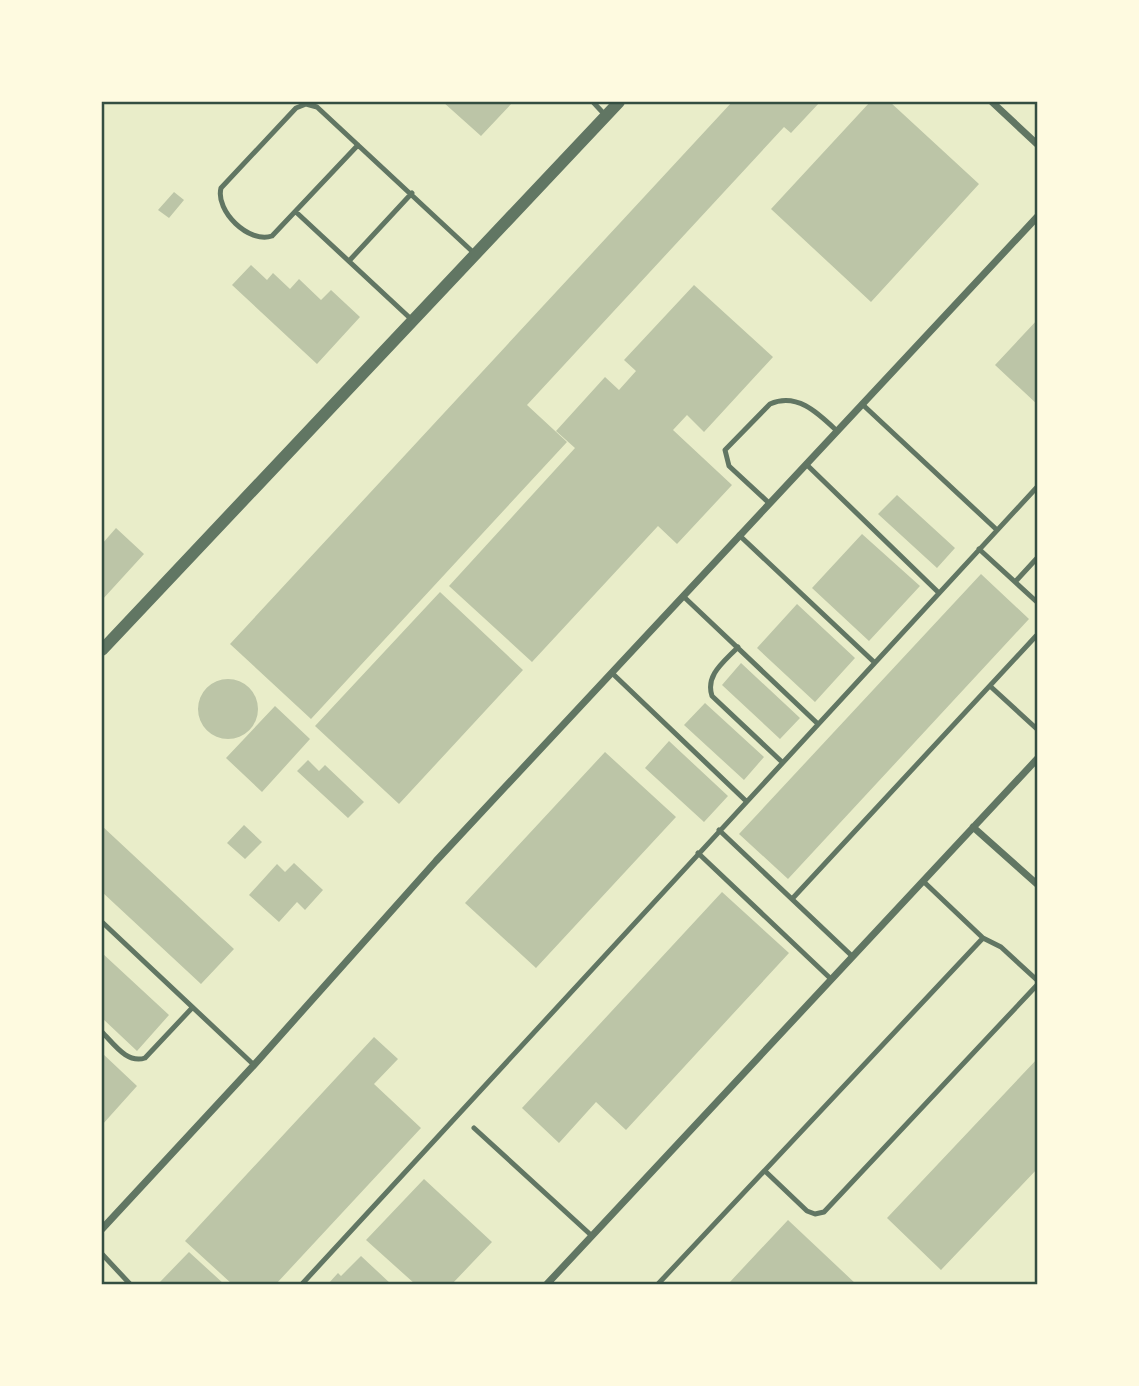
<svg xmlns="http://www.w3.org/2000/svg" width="1139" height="1386" font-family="Georgia,serif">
	<rect width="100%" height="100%" fill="#e9edc9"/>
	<path fill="#bcc5a7" d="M443,102H513L481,136Z
		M732,102H820L791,133L784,127L527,405L567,442L311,719L230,644Z
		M870,102H890L979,184L871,302L771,209Z
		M174,192L184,200L169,218L158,210Z
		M251,265L267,280L273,273L290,289L299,279L321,300L331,290L360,317L317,364L232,285Z
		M694,285L773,357L704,432L687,415L673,430L732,485L677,544L658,526L532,662L449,586L575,448L556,431L605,377L619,390L636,371L624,360Z
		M1038,319V405L995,365Z
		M897,495L955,548L937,568L878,514Z
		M116,528L144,554L102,600V544Z
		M862,534L920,586L869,641L812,588Z
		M981,574L1029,619L788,879L739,834Z
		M440,592L523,670L399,804L315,726Z
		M797,604L855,658L815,702L757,648Z
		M741,663L800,718L780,739L722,685Z
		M198 709a30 30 0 1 1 60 0a30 30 0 1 1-60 0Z
		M705,703L764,757L744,780L684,725Z
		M275,706L310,739L262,792L226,758Z
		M669,741L728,796L704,822L645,768Z
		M605,752L676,817L536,968L465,903Z
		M308,760L319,771L325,765L364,802L348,818L297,771Z
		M244,825L262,842L245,859L227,843Z
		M102,826L234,949L201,984L102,892Z
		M294,863L323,890L305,910L297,902L279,922L249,895L277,864L285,872Z
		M722,892L789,953L626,1130L596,1102L559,1143L522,1108Z
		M102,953L169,1015L137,1051L102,1018Z
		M374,1037L398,1059L374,1084L421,1128L276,1284H232L185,1241Z
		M102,1053L137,1086L102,1125Z
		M1038,1058V1168L941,1270L887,1218Z
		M424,1179L492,1242L452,1284H415L366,1240Z
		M788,1220L856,1284H728Z
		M189,1252L224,1284H158Z
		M361,1256L391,1284H328L338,1273L341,1276Z"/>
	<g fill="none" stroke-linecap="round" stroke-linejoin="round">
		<path stroke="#617663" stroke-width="5" d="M593,102L606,116
			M358,145L272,236C249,244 215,211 221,188L296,108L306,104L317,107L475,254
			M296,212L411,319
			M349,261L412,193
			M862,404L997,530
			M806,464L939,593
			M769,503L729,466L725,450L770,404C797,392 818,413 837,431
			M739,535L874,662
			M979,549L1038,603
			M1015,582L1038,557
			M683,596L818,724
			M738,647C724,662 705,675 712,696L782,762
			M612,673L746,801
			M990,686L1038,730
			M719,830L852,956
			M698,853L831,979
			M923,881L983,938L1001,947L1038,981
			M792,899L1036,636
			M102,922L254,1065
			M102,1032C114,1044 127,1064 145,1058L192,1008
			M474,1128L592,1236
			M765,1171L807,1211L815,1214L824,1212L1038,984
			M102,1254L130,1284
			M302,1284L1038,486
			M658,1284L983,938"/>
		<path stroke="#617663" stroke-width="7" d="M992,102L1038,145
			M973,827L1038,885
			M102,1229L254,1065L436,861L1038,216
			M547,1284L1038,758"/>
		<path stroke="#617663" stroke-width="12" d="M102,650L619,102"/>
	</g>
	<rect width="1139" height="1386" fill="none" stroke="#fefae0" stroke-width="206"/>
	<rect x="103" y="103" width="933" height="1180" fill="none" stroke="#344e41" stroke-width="2.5"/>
</svg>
